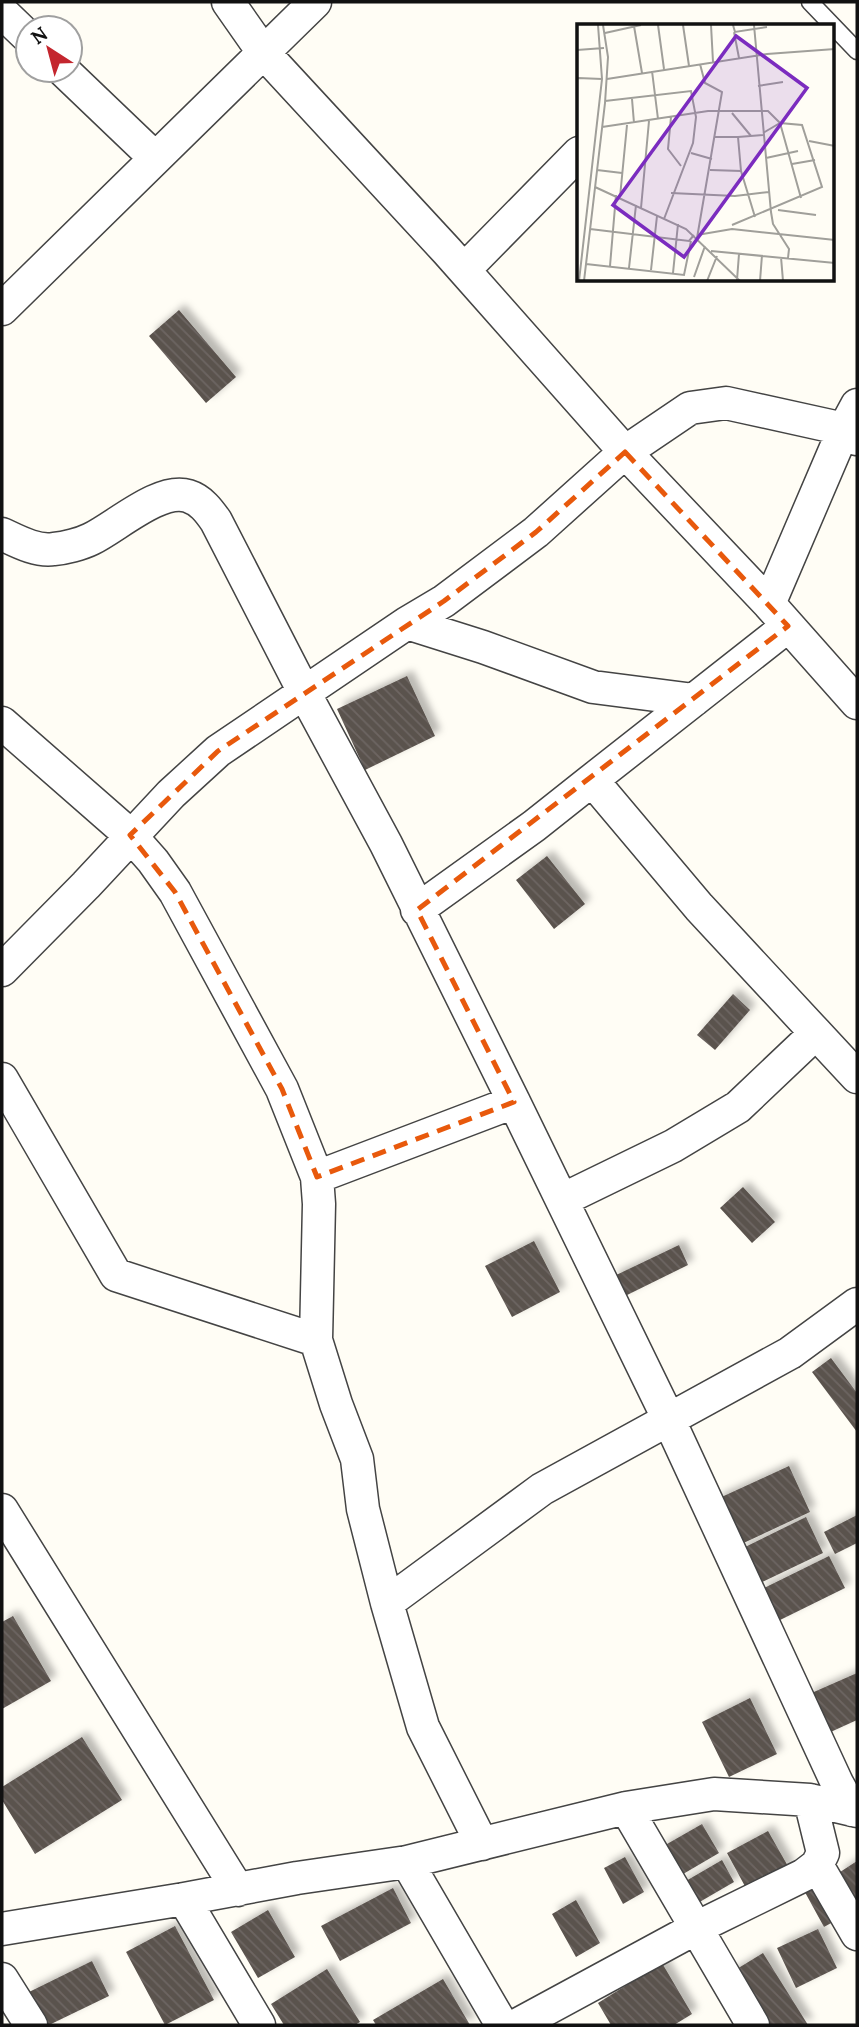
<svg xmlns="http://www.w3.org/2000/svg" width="859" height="2027" font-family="Lora,serif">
	<defs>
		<pattern id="building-back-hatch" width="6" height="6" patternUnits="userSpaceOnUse" patternTransform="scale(1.75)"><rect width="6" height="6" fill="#5a524d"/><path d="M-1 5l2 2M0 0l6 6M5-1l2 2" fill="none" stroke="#6d6662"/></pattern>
		<filter id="shadow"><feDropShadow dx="6" dy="-6" stdDeviation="3.5" flood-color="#0004"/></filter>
	</defs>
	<rect width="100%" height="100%" fill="#fffdf5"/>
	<path fill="url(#building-back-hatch)" filter="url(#shadow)" d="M179,310L236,377L206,403L149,336Z
		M407,676L435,736L365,770L337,709Z
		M547,856L585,904L554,929L516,880Z
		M733,994L750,1010L715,1050L697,1035Z
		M743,1187L775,1222L752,1243L720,1208Z
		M534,1241L560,1292L512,1317L485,1266Z
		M679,1245L688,1265L621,1298L612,1277Z
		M831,1358L857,1393V1432L812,1372Z
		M789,1466L810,1512L737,1546L715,1500Z
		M857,1515V1543L835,1554L824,1532Z
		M806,1517L823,1553L756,1585L739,1550Z
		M829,1556L845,1588L776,1622L760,1590Z
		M13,1616L51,1681L2,1709V1622Z
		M857,1673V1720L824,1735L807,1695Z
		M750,1698L777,1754L729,1777L702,1722Z
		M82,1737L122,1800L35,1854L2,1800V1787Z
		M702,1824L719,1853L678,1877L660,1848Z
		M768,1831L789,1868L747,1890L727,1853Z
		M625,1857L644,1892L623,1904L604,1868Z
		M722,1860L734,1882L691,1907L679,1885Z
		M857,1861V1907L837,1874Z
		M817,1876L840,1918L824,1927L801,1885Z
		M393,1888L411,1923L340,1961L321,1926Z
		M576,1900L600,1943L576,1957L552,1914Z
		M268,1910L295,1957L258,1978L231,1932Z
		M175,1926L214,2000L165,2025L126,1952Z
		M818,1929L837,1968L796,1988L777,1948Z
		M763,1953L808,2025H759L727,1975Z
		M92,1961L109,1996L49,2025H43L27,1993Z
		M662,1963L692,2014L674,2025H611L598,2003Z
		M327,1969L360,2022L355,2025H284L271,2004Z
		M443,1979L470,2025H376L373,2020Z"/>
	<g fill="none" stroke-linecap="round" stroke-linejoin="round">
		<g stroke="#444" stroke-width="19">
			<path id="lane" d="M810,2L857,51"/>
		</g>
		<g stroke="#444" stroke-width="35">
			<path id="street" d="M228,2L263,52L447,251L625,452L769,604L857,703
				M2,12L28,37
				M63,70L155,158
				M464,270L579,153
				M2,309L315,2
				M2,534C17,541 37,552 54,549C65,548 81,544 91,539C116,527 160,487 188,496C201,500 209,511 216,521L305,694L386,844L514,1102L669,1420L837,1783L852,1810
				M769,604L844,429L857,439
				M407,623L483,647L593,687L694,700
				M2,723L130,835L153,861L175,892L282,1089L317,1177L319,1204L316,1340L336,1404L357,1459L363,1509L387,1603L423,1727L482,1844
				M592,780L788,626
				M417,910L534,826L592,780L699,907L816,1033
				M2,970L86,885L171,794L218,751L407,623L444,601L536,532L625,452L690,408L726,403L844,429L857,405
				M2,1079L116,1275L316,1340
				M317,1177L514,1102
				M562,1200L673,1146L738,1107L816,1033L857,1077
				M2,1510L238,1890
				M387,1603L542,1489L790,1353L857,1304
				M626,1808L753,2025
				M407,1862L502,2025
				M817,1865L857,1934
				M184,1899L259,2025
				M2,1929L184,1899L297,1878L407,1862L626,1808L714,1794L810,1800L857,1811
				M2,1979L31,2025
				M517,2025L698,1927L804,1875L817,1865L823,1853L810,1800"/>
		</g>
		<use href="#lane" stroke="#fff" stroke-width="16"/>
		<use href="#street" stroke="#fff" stroke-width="32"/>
	</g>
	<path fill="none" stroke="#e8590c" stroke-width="5" stroke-dasharray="14 9" stroke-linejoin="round" d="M625,452L788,626L417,910L514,1102L317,1177L282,1089L175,892L130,835L218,751L444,601L536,532Z"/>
	<g transform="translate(577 24)">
		<rect width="257" height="257" fill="#fffdf5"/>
		<path fill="none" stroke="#a09f9a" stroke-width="2" d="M81,1L87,45M106,1L112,42M134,1L136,38M156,1L158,8L190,3M177,1L194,188L196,200L212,225L211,234M57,2L65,49M157,8L162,34M28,9L64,1M0,26L27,24M0,46V79M75,47L81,95M1,54L25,55M30,55L190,30L258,25M181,62L206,58M55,75L57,99M28,77L114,67L119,93L116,119L87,195M155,89L174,112M94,93L91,125L104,142M25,103L131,87H191L203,99L225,101L245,163L155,201M186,109L203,99L224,174M138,113H161L164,147M161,113L186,111M232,117L258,122M114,129L135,135M189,134L221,127M215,140L238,136M20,146L45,149M133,146L164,147L178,193M18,163L109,205L163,257M94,169L158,172L192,168M43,173L50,101M64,184L72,97M201,186L239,191M13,205L112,217L117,211M120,211L155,205L258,216M120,214L145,68L128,59L123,40M134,227L258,239M204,233L206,257M9,240L107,251L114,217M33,242L39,171M52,244L59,181M74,246L80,192M96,249L101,200M117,253L128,222M160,256L162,230M2,257L25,55L21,1M7,257L28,79L31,33L26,1M130,257L140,232M183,257L185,231"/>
		<path fill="#7b2cbf" fill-opacity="0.15" stroke="#7b2cbf" stroke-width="3.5" d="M159,12L230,64L107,233L36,181Z"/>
		<rect width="257" height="257" fill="none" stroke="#111" stroke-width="3.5"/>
	</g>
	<rect width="859" height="2027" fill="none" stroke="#111111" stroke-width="7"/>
	<g transform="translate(49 49) rotate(324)"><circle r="33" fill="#ffffff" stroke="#a0a0a0" stroke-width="2"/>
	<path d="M0-5L12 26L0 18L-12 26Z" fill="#c4262e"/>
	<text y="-10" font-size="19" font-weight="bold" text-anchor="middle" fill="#111111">N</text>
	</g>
</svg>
